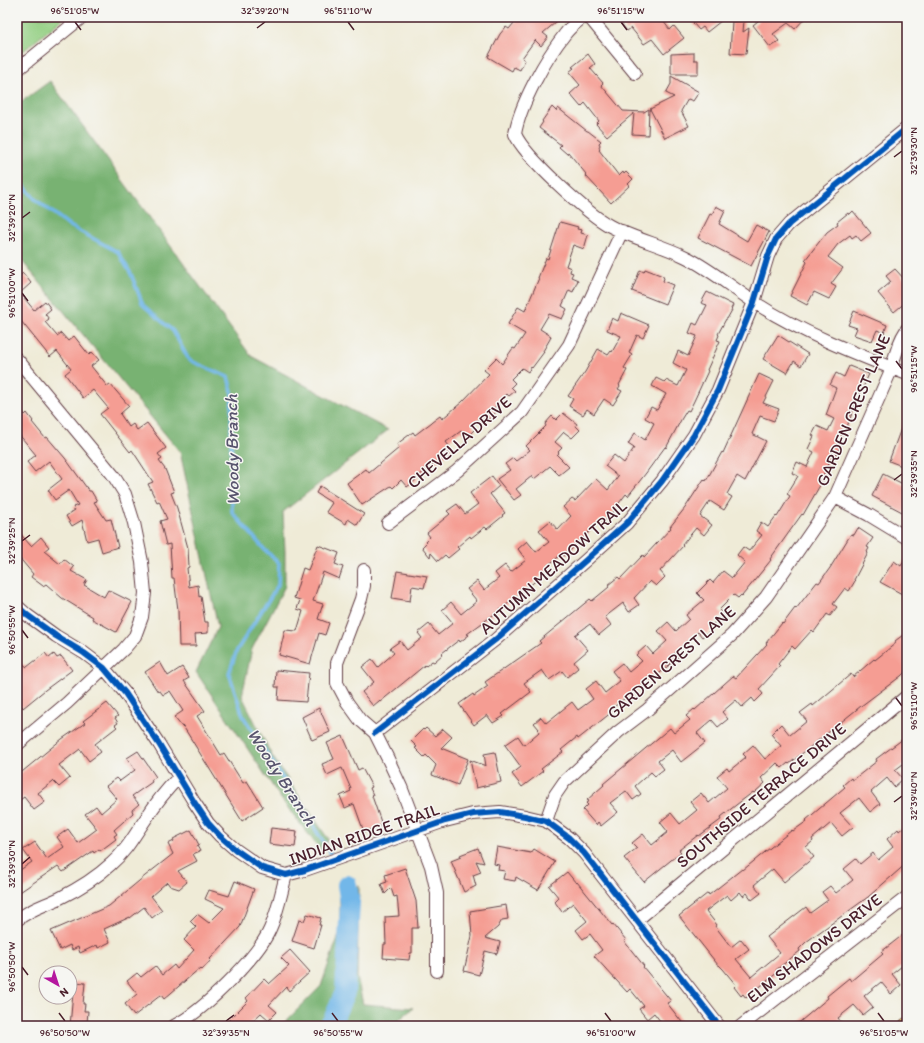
<svg xmlns="http://www.w3.org/2000/svg" width="924" height="1043" font-family="Itim,sans-serif">
	<rect width="100%" height="100%" fill="#f6f6f2"/>
	<filter id="ink" filterUnits="userSpaceOnUse"><feTurbulence type="fractalNoise" baseFrequency=".025" numOctaves="2"/><feDisplacementMap in="SourceGraphic" scale="8" xChannelSelector="R" yChannelSelector="G"/><feConvolveMatrix kernelMatrix="1 2 1 2 8 2 1 2 1" color-interpolation-filters="sRGB"/></filter>
	<filter id="wash" filterUnits="userSpaceOnUse"><feTurbulence type="fractalNoise" baseFrequency=".012" numOctaves="4" result="noise"/><feDisplacementMap in="SourceGraphic" scale="16" xChannelSelector="R" yChannelSelector="G"/><feGaussianBlur stdDeviation="0.9" result="paint"/><feColorMatrix in="noise" values="0 0 0 0 0 0 0 0 0 0 0 0 0 0 0 0 0 1.4 0 .05"/><feComposite in="paint" operator="in"/></filter>
	<g filter="url(#wash)">
		<rect width="100%" height="100%" fill="#efebd7"/>
		<path fill="#95d085" stroke="#707858" d="M17,17H65L17,56Z"/>
		<path fill="#78b272" stroke="#61684e" d="M50,81L251,356L388,430L283,512L285,551V586L252,649L242,696L272,756L328,839L322,852L282,800L196,672L218,627L180,452L17,255V105Z
			M359,886L357,977L363,1004L413,1008L392,1026H281L321,986L340,931V893Z"/>
		<g fill="none" stroke-linecap="round" stroke-linejoin="round">
			<path stroke="#72b7e9" stroke-width="3.5" d="M17,135L19,180L35,199L70,226L118,252L131,274L143,305L173,331L189,360L228,377L232,391L231,439L232,512L264,549L279,563L278,585L237,650L229,673L243,716L331,854"/>
			<path stroke="#72b7e9" stroke-width="20" d="M328,1026L332,1022L345,992L350,903L347,885"/>
		</g>
		<g id="blocks">
			<path fill="#f59d93" d="M519,17H562L543,33L548,37L541,46L535,40L522,58L525,60L520,70L514,67L512,71L488,57L500,34L506,27L509,29Z
				M625,17H660L670,30L674,26L684,38L664,54L652,39L644,44L631,28L627,31L620,22Z
				M699,17H726L707,32L703,27L699,30L693,23Z
				M763,17H806L795,29L788,23L773,34L779,41L770,47L753,25Z
				M736,19L744,20L743,32L749,28L746,54L730,53L732,21H736Z
				M694,53V60H698V74H671V54Z
				M588,54L595,64L590,68L603,83L601,85L623,111L644,112L649,109L648,135L632,134L634,113L607,136L596,124L599,121L585,103L581,107L570,94L580,85L569,72L574,68L572,67Z
				M671,76L699,92L693,101L688,99L681,111L689,126L665,138L650,109L674,97L666,93L671,84Z
				M552,107L556,111L558,108L587,131H588L601,141L599,143L600,145L599,147L600,149L599,150L619,176L623,172L624,174L626,172L633,179L628,184L630,185L611,203L585,175L586,174L568,152L567,154L559,147L561,145L539,128L543,122L542,121Z
				M716,206L725,211L719,224L747,241L756,225L769,232L751,266L698,238L710,214L712,215Z
				M853,211L871,233L861,241L856,235L852,238L850,235L838,244L828,257L843,268L831,284L836,287L829,299L814,292L807,305L790,296L807,262L805,260L827,232L838,224L837,222L848,213L849,215Z
				M560,222L578,227L577,229L582,230L581,233L588,235L584,249L573,245L566,266L571,268L570,272L573,273L571,277L578,280L573,292L569,290L562,306L567,309L562,319L549,314L540,329L551,336L550,339L543,351L544,352L532,368L531,367L528,372L522,368L511,379L515,383L511,387L515,391L509,396L507,394L493,409L496,412L489,419L484,415L472,425L475,429L467,437L461,431L446,442L452,450L416,478L417,479L407,487L401,480L393,488L391,486L362,505L347,483L366,469L369,473L399,448L397,444L413,432L415,435L440,416L442,419L462,402L489,374L484,370L496,358L502,364L513,348L515,349L525,334L508,324L518,307L525,311L539,278H538L546,258L548,259Z
				M645,269L663,276V277L664,278L663,281L673,285L665,304L632,291L640,270L644,272Z
				M895,269L907,282V301L894,312L878,293L891,282L886,276Z
				M23,273L31,283L20,293L34,310L45,301L51,309L45,314L49,319L45,322L57,336L61,333L68,341L74,336L89,355L92,352L99,360L91,366L107,386L110,384L129,406L120,414L129,427L133,424L137,430L147,423L166,448L158,454L162,459L159,461L165,469L174,492L171,493L177,508L188,548L189,567L187,568L189,587L198,585L199,597L201,596L205,622H208V633L195,634L196,646H179L178,610L174,578H172L170,544L166,545L160,521L167,519L159,501L157,502L148,484L153,482L132,450L130,452L100,414L108,408L93,390L83,398L65,374L71,369L57,351L50,357L17,316V278Z
				M707,292L733,305L731,309L732,310L727,319H726L718,334L719,335L717,340L720,341L707,370L708,371L694,401L689,411L687,410L682,418L666,448L665,447L646,473L628,496L626,494L616,507L614,511L603,523L601,520L573,548L564,556L562,554L547,566L550,569L500,610L467,634L469,635L460,642L459,640L442,653L443,654L434,662L432,661L426,666L425,665L380,702L379,701L373,706L362,692L374,682L362,667L372,659L378,667L394,653L390,648L400,641L407,650L422,638L418,633L429,624L438,635L453,623L442,610L451,602L461,614L477,601L467,589L477,581L484,590L499,578L495,573L505,565L511,572L526,560L518,549L527,541L536,552L549,542L539,530L550,521L558,530L571,516L563,507L572,499L575,501L596,479L608,490L618,476L605,466L614,455L624,463L634,448L628,444L635,433L645,440L654,423L645,418L651,407L657,410L666,394L652,386L656,378L664,382L666,380L678,386L686,370L673,363L678,351L688,356L697,336L689,333L693,323L697,325L707,305L701,303Z
				M854,311L887,325L884,333L877,330L872,341L854,335L857,328L848,325Z
				M621,313L649,325L643,338L637,335L629,353L632,355L624,368L627,370L619,385L620,386L618,389L622,391L613,405L604,399L594,414L587,409L583,415L569,406L573,399L568,396L585,372L598,349L608,355L611,351L612,352L621,336L607,330L612,318L618,321Z
				M778,335L808,354L801,366L794,361L787,373L763,359Z
				M849,366L869,374L853,410L846,430H844L838,444L841,445L834,459L832,458L823,475L824,476L822,480H823L803,515L802,514L770,559L771,560L742,596L741,595L738,598L734,595L719,610L723,614L711,626L713,629L702,637L698,632L675,653L678,657L668,666L653,679L652,677L610,710L612,712L578,739L577,737L561,750L563,752L541,769L543,771L522,787L512,774L521,767L505,745L518,736L524,745L539,732L538,730L539,729L534,723L541,717L546,723L572,702L578,710L593,699L586,689L596,681L605,693L620,681L612,671L622,663L629,672L642,661L636,655L646,646L653,654L667,641L658,631L668,622L676,631L689,619L686,615L704,600L697,593L710,580L713,583L723,571L732,578L745,562L737,555L743,547L749,551L762,535L756,531L761,522L768,527L776,516L777,517L790,496L787,494L798,476L792,473L797,462L807,467L814,452L808,449L814,436L812,435L817,426L828,431L834,419L826,415L836,388L830,385L836,373L844,377Z
				M759,374L774,381L763,403L779,409L774,421L760,416L752,434L766,441L745,481L737,476L727,494L732,497L724,510L710,501L700,516L712,525L704,535L696,528L682,545L683,546L660,571L665,577L656,586L650,581L634,598L639,605L629,612L623,603L605,617L611,625L599,635L590,624L575,635L588,650L574,662L578,668L567,677L562,671L549,680L542,670L524,683L531,692L502,714L504,716L493,723L487,715L474,725L459,704L473,694L474,696L488,686L485,682L541,643L539,641L590,599L592,601L609,587L608,585L618,577L620,579L643,555L644,557L671,528L670,527L685,508L704,479L706,481L722,452L723,453Z
				M17,405L25,415L27,413L33,421L32,422L45,438L47,437L65,458L89,491H91L97,501L94,502L106,520L111,519L118,547L102,552L98,538L87,541L82,520L72,526L66,516L75,510L73,507L78,505L69,490L55,500L48,490L62,479L49,461L35,472L27,462L36,455L17,432Z
				M563,413L577,424L576,426L580,430L572,438L564,432L555,442L562,448L558,452L559,453L557,455L569,467L559,475L550,466L534,479L532,476L516,489L521,495L514,500L497,479L510,470L505,464L513,458L516,461L530,450L526,446L546,426L545,424L552,416L556,420Z
				M906,415L907,440L903,451L907,453V468L889,461Z
				M883,474L907,486V507L904,513L872,496Z
				M492,476L499,486L490,494L505,513L502,515L503,516L487,529L485,527L471,538L470,536L457,547L459,549L448,558L445,555L438,561L431,553L430,557L422,547L427,542L426,541L430,537L427,533L450,514L447,511L457,504L465,514L478,504L470,493Z
				M320,486L364,514L357,525L348,519L346,524L326,512L332,503L316,493Z
				M858,528L873,538L867,547L869,548L867,552L868,553L854,580L855,581L849,591L845,588L833,604L837,607L830,616L827,614L814,632L812,630L795,649L792,646L778,664L780,666L759,689L763,694L755,702L752,698L742,707L736,700L722,712L728,719L718,727L712,720L697,733L705,743L681,762L672,750L658,761L664,769L655,776L651,772L635,786L641,794L633,800L626,791L610,803L618,812L601,826L598,822L596,825L583,810L588,805L586,803L589,801L587,800L604,785L603,784L670,728L674,733L690,720L686,716L694,709L695,710L733,676L736,678L767,644L766,643L782,623L783,624L795,608L796,609L817,582L819,583L830,568L851,534L854,535Z
				M17,530L31,546L41,537L49,547L44,551L60,564L64,559L74,567L71,571L87,580L84,585L104,597L108,590L132,602L116,632L92,619L93,617L62,598L46,584L43,586L31,577L33,574L17,555Z
				M318,545L339,553L335,564L343,567L339,579L323,572L313,601L323,604L318,619L329,623L325,635L319,633L310,664L279,655L285,630L297,631L303,611L297,609L300,600L294,598L303,568L308,570Z
				M907,555V586L902,594L880,582L894,561L901,566Z
				M397,571L427,576L424,588L412,586L410,601L392,598Z
				M903,635L907,639V670L901,676L861,706L789,764L788,763L782,768L777,763L761,778L765,783L754,793L753,792L736,805L721,817L722,819L699,836L698,835L679,850L681,852L644,882L624,858L637,848L632,843L643,834L652,845L668,832L660,822L671,813L680,824L697,810L690,802L701,793L709,803L727,788L717,776L727,768L729,771L746,757L743,754L753,745L765,759L781,746L771,734L781,724L790,735L807,721L800,713L812,704L813,706L851,674L853,677L874,659L875,660L896,643L895,641Z
				M45,653L49,658L54,654L57,658L61,656L72,670L45,690L23,708L22,706L17,711V690L22,685L17,680V669L23,664L27,667Z
				M160,662L168,676L182,667L189,678L184,681L205,711L197,716L221,755L224,753L243,783L247,781L263,807L242,821L183,726L182,727L174,717L183,711L170,691L163,695L160,691L158,692L145,672Z
				M276,670L309,673L306,702L278,700L279,687H275Z
				M107,703L118,716L115,718L118,723L115,725L117,727L95,744L101,752L89,761L80,749L59,765L70,778L59,787L53,781L38,793L45,802L34,810L24,797L17,802V776L62,739L85,723L83,721Z
				M319,708L330,732L312,740L302,717Z
				M426,728L435,736L443,729L452,737L441,748L468,759L458,785L432,775L436,765L426,755L424,757L415,748L417,747L411,741L423,729L424,730Z
				M343,736L358,770L362,768L372,787L370,788L373,795L372,796L382,825L364,832L354,804L345,808L340,796L351,791L350,789H351L342,768L327,775L322,764L334,759L327,743Z
				M907,736V761L895,770L903,779L894,787L887,778L871,792L880,804L870,812L859,798L840,813L853,827L842,836L831,823L812,839L813,841L806,847L814,857L784,882L773,869L754,885L761,893L752,900L747,893L743,896L740,892L731,900L727,895L706,911L717,925L715,926L731,947L741,939L749,949L736,959L751,977L780,953L767,937L806,907L810,913L828,900L822,892L830,886L836,893L853,880L844,869L856,859L860,864L873,853L878,860L893,847L887,839L898,829L899,831L907,824V863L868,897L806,942L799,949L800,951L776,970L778,972L746,998L743,994L741,996L734,987L736,985L723,969L719,965H718L679,916L708,893L709,895L742,869L743,870L792,830L793,831L807,821L806,820L845,787L843,785L851,778L852,780L858,776L877,761L876,759Z
				M138,751L156,777L151,780L152,782L132,796L139,804L132,810L133,813L114,830L117,834L114,836L116,839L100,851L99,849L94,853L93,851L63,872L58,866L17,894V872L32,862L23,850L35,842L47,859L64,847L57,837L68,829L78,843L97,829L85,814L96,806L101,813L117,799L106,786L117,778L120,781L135,770L127,758Z
				M495,752L501,782L476,788L470,760L486,766L484,754Z
				M271,828L297,831L295,847L269,844Z
				M191,830L199,845L197,846L200,851L193,854L197,861L178,871L187,882L179,889L170,886L167,882L151,896L162,910L152,918L144,907L130,918V917L104,929L110,942L98,948L97,945L80,953L78,947L72,950L70,945L60,950L51,931L109,906L145,876L173,854L168,844L174,841L173,839Z
				M497,847L531,853L534,849L555,862L538,890L516,877L515,881L503,879L505,871L498,870L499,865L494,864Z
				M478,848L484,863L476,861L481,872L473,875L476,886L464,892L451,861L461,857L460,855Z
				M405,868L416,901L418,928H412V953H410L409,960L383,958L384,944H386L385,917L399,916L397,896L394,897L391,888L385,894L381,884L387,882L385,875Z
				M567,872L576,883L577,882L612,925L613,924L626,940L624,941L644,966L643,967L671,1001L667,1003L685,1026H664L654,1013L647,1019L639,1009L644,1006L630,989L627,992L594,956L602,950L590,934L583,939L576,930L587,921L573,903L562,912L555,902L559,898L549,886Z
				M235,881L254,889L240,927L210,959L211,960L202,970L200,968L164,999L161,995L134,1016L125,1004L137,994L127,981L137,973L141,977L155,966L162,975L174,965L177,969L194,950L184,940L196,927L190,921L197,914L209,923L224,908L205,899L209,890L229,896Z
				M506,905L508,919L502,920L498,927L485,938L500,942L497,954L485,951L479,975L464,971L472,936L470,911Z
				M307,914L321,918L319,925H321L314,948L292,941L299,920L304,921Z
				M904,934L907,938V962L892,974L901,985L891,994L881,982L864,996L873,1007L863,1015L854,1005L838,1018L844,1026H795L828,998L827,996L849,978L851,981L883,954L881,952Z
				M290,950L310,972L289,991L286,987L269,1005L277,1012L269,1020L261,1013L247,1026H232L227,1022L248,1001L246,998L264,979L269,984L289,966L281,958Z
				M74,982L85,983L83,1004H85L84,1011H88L87,1023L83,1022V1026H70Z"/>
		</g>
	</g>
	<g filter="url(#ink)">
		<use href="#blocks" fill-opacity="0" stroke="#633e45" stroke-width="1"/>
		<g fill="none" stroke-linecap="round" stroke-linejoin="round">
			<g stroke="#633e45" stroke-width="14">
				<path id="minor" d="M583,17C577,22 570,27 565,34C546,58 520,104 515,134C524,156 589,215 610,226C634,239 662,245 686,257C710,269 731,287 754,302C800,332 856,354 907,374
					M589,17L635,73
					M17,70L82,17
					M17,359L113,475L125,494L134,523L142,562L145,593L142,617L135,636L124,649L67,703L17,745
					M835,497L869,515L907,538
					M388,523L457,471L522,412L569,345L622,231
					M364,570V586L361,599L337,663V683L347,702L360,720L375,733L388,759L401,787L431,866L437,893V971
					M17,606L27,615L56,636L84,653L104,668L125,693L159,744L194,802L208,823L220,836L236,850L262,868L286,875L305,870L445,821L473,814L500,812L525,816L546,821L569,838L584,853L719,1026
					M375,733L495,640L586,560L627,523L662,481L694,435L718,390L754,302L768,256L776,239L789,224L907,128
					M546,821L555,795L564,782L618,732L647,710L732,635L766,597L835,497L892,368C895,354 899,341 907,329
					M17,920C32,908 44,906 60,898C78,889 97,877 111,864C127,850 134,836 145,820C155,804 166,790 179,777
					M637,920L907,696
					M174,1026C202,1012 258,957 270,929C278,912 281,893 286,875
					M741,1026L907,897"/>
			</g>
			<g stroke="#633e45" stroke-width="16">
				<path id="major" d="M906,1026L907,1025"/>
			</g>
			<use href="#minor" stroke="#fff" stroke-width="12"/>
			<use href="#major" stroke="#ecc569" stroke-width="15"/>
			<g stroke="#f6f6f2" stroke-width="8">
				<path id="cycleway" d="M17,606L27,615L56,636L84,653L104,668L125,693L159,744L194,802L208,823L220,836L236,850L262,868L286,875L305,870L445,821L473,814L500,812L525,816L546,821L569,838L584,853L719,1026
					M375,733L495,640L586,560L627,523L662,481L694,435L718,390L754,302L768,256L776,239L789,224L907,128"/>
			</g>
			<use href="#cycleway" stroke="#0057b8" stroke-width="6"/>
		</g>
	</g>
	<path fill="none" stroke="#4a1f2b" stroke-width="1.5" d="M75,22L81,30M348,22L354,30M621,22L627,30M257,28L265,22M894,157L902,151M22,218L30,212M22,293L28,301M896,361L902,369M894,480L902,474M22,541L30,535M22,630L28,638M896,698L902,706M894,802L902,796M22,864L30,857M22,967L28,975M59,1013L65,1021M332,1013L338,1021M605,1013L611,1021M878,1013L884,1021M226,1021L234,1015"/>
	<g text-anchor="middle" dominant-baseline="central" stroke-width="3" stroke-linejoin="round" paint-order="stroke">
		<g font-size="17" fill="#4a1f2b" stroke="#f6f6f2">
			<text transform="translate(853 410) rotate(-67)">GARDEN CREST LANE</text>
			<text transform="translate(459 442) rotate(-41)">CHEVELLA DRIVE</text>
			<text transform="translate(553 567) rotate(-42)">AUTUMN MEADOW TRAIL</text>
			<text transform="translate(671 662) rotate(-41)">GARDEN CREST LANE</text>
			<text transform="translate(761 795) rotate(-40)">SOUTHSIDE TERRACE DRIVE</text>
			<text transform="translate(364 834) rotate(-19)">INDIAN RIDGE TRAIL</text>
			<text transform="translate(814 948) rotate(-38)">ELM SHADOWS DRIVE</text>
		</g>
		<g font-size="18" font-style="italic" fill="#58546e" stroke="#f6f6f2">
			<text transform="translate(232 450) rotate(-91)">Woody Branch</text>
			<text transform="translate(282 777) rotate(57)">Woody Branch</text>
		</g>
	</g>
	<rect width="924" height="1043" fill="none" stroke="#f6f6f2" stroke-width="44"/>
	<g transform="translate(58 985) rotate(141)"><circle r="19" fill="#f6f6f2" stroke="#b1a0a2"/>
	<path d="M0-3L7 15L0 10L-7 15Z" fill="#b5179e"/>
	<text y="-6" font-size="11" font-weight="bold" text-anchor="middle" fill="#4a1f2b">N</text>
	</g>
	<rect x="22" y="22" width="880" height="999" fill="none" stroke="#4a1f2b" stroke-width="1.5"/>
	<g font-size="10" text-anchor="middle" fill="#4a1f2b">
		<text x="75" y="14">96°51'05"W</text>
		<text x="265" y="14">32°39'20"N</text>
		<text x="348" y="14">96°51'10"W</text>
		<text x="621" y="14">96°51'15"W</text>
		<text transform="translate(913 151) rotate(-90)" y="4">32°39'30"N</text>
		<text transform="translate(11 218) rotate(-90)" y="4">32°39'20"N</text>
		<text transform="translate(11 293) rotate(-90)" y="4">96°51'00"W</text>
		<text transform="translate(913 369) rotate(-90)" y="4">96°51'15"W</text>
		<text transform="translate(913 474) rotate(-90)" y="4">32°39'35"N</text>
		<text transform="translate(11 541) rotate(-90)" y="4">32°39'25"N</text>
		<text transform="translate(11 630) rotate(-90)" y="4">96°50'55"W</text>
		<text transform="translate(913 706) rotate(-90)" y="4">96°51'10"W</text>
		<text transform="translate(913 796) rotate(-90)" y="4">32°39'40"N</text>
		<text transform="translate(11 864) rotate(-90)" y="4">32°39'30"N</text>
		<text transform="translate(11 967) rotate(-90)" y="4">96°50'50"W</text>
		<text x="65" y="1036">96°50'50"W</text>
		<text x="226" y="1036">32°39'35"N</text>
		<text x="338" y="1036">96°50'55"W</text>
		<text x="611" y="1036">96°51'00"W</text>
		<text x="884" y="1036">96°51'05"W</text>
	</g>
</svg>
